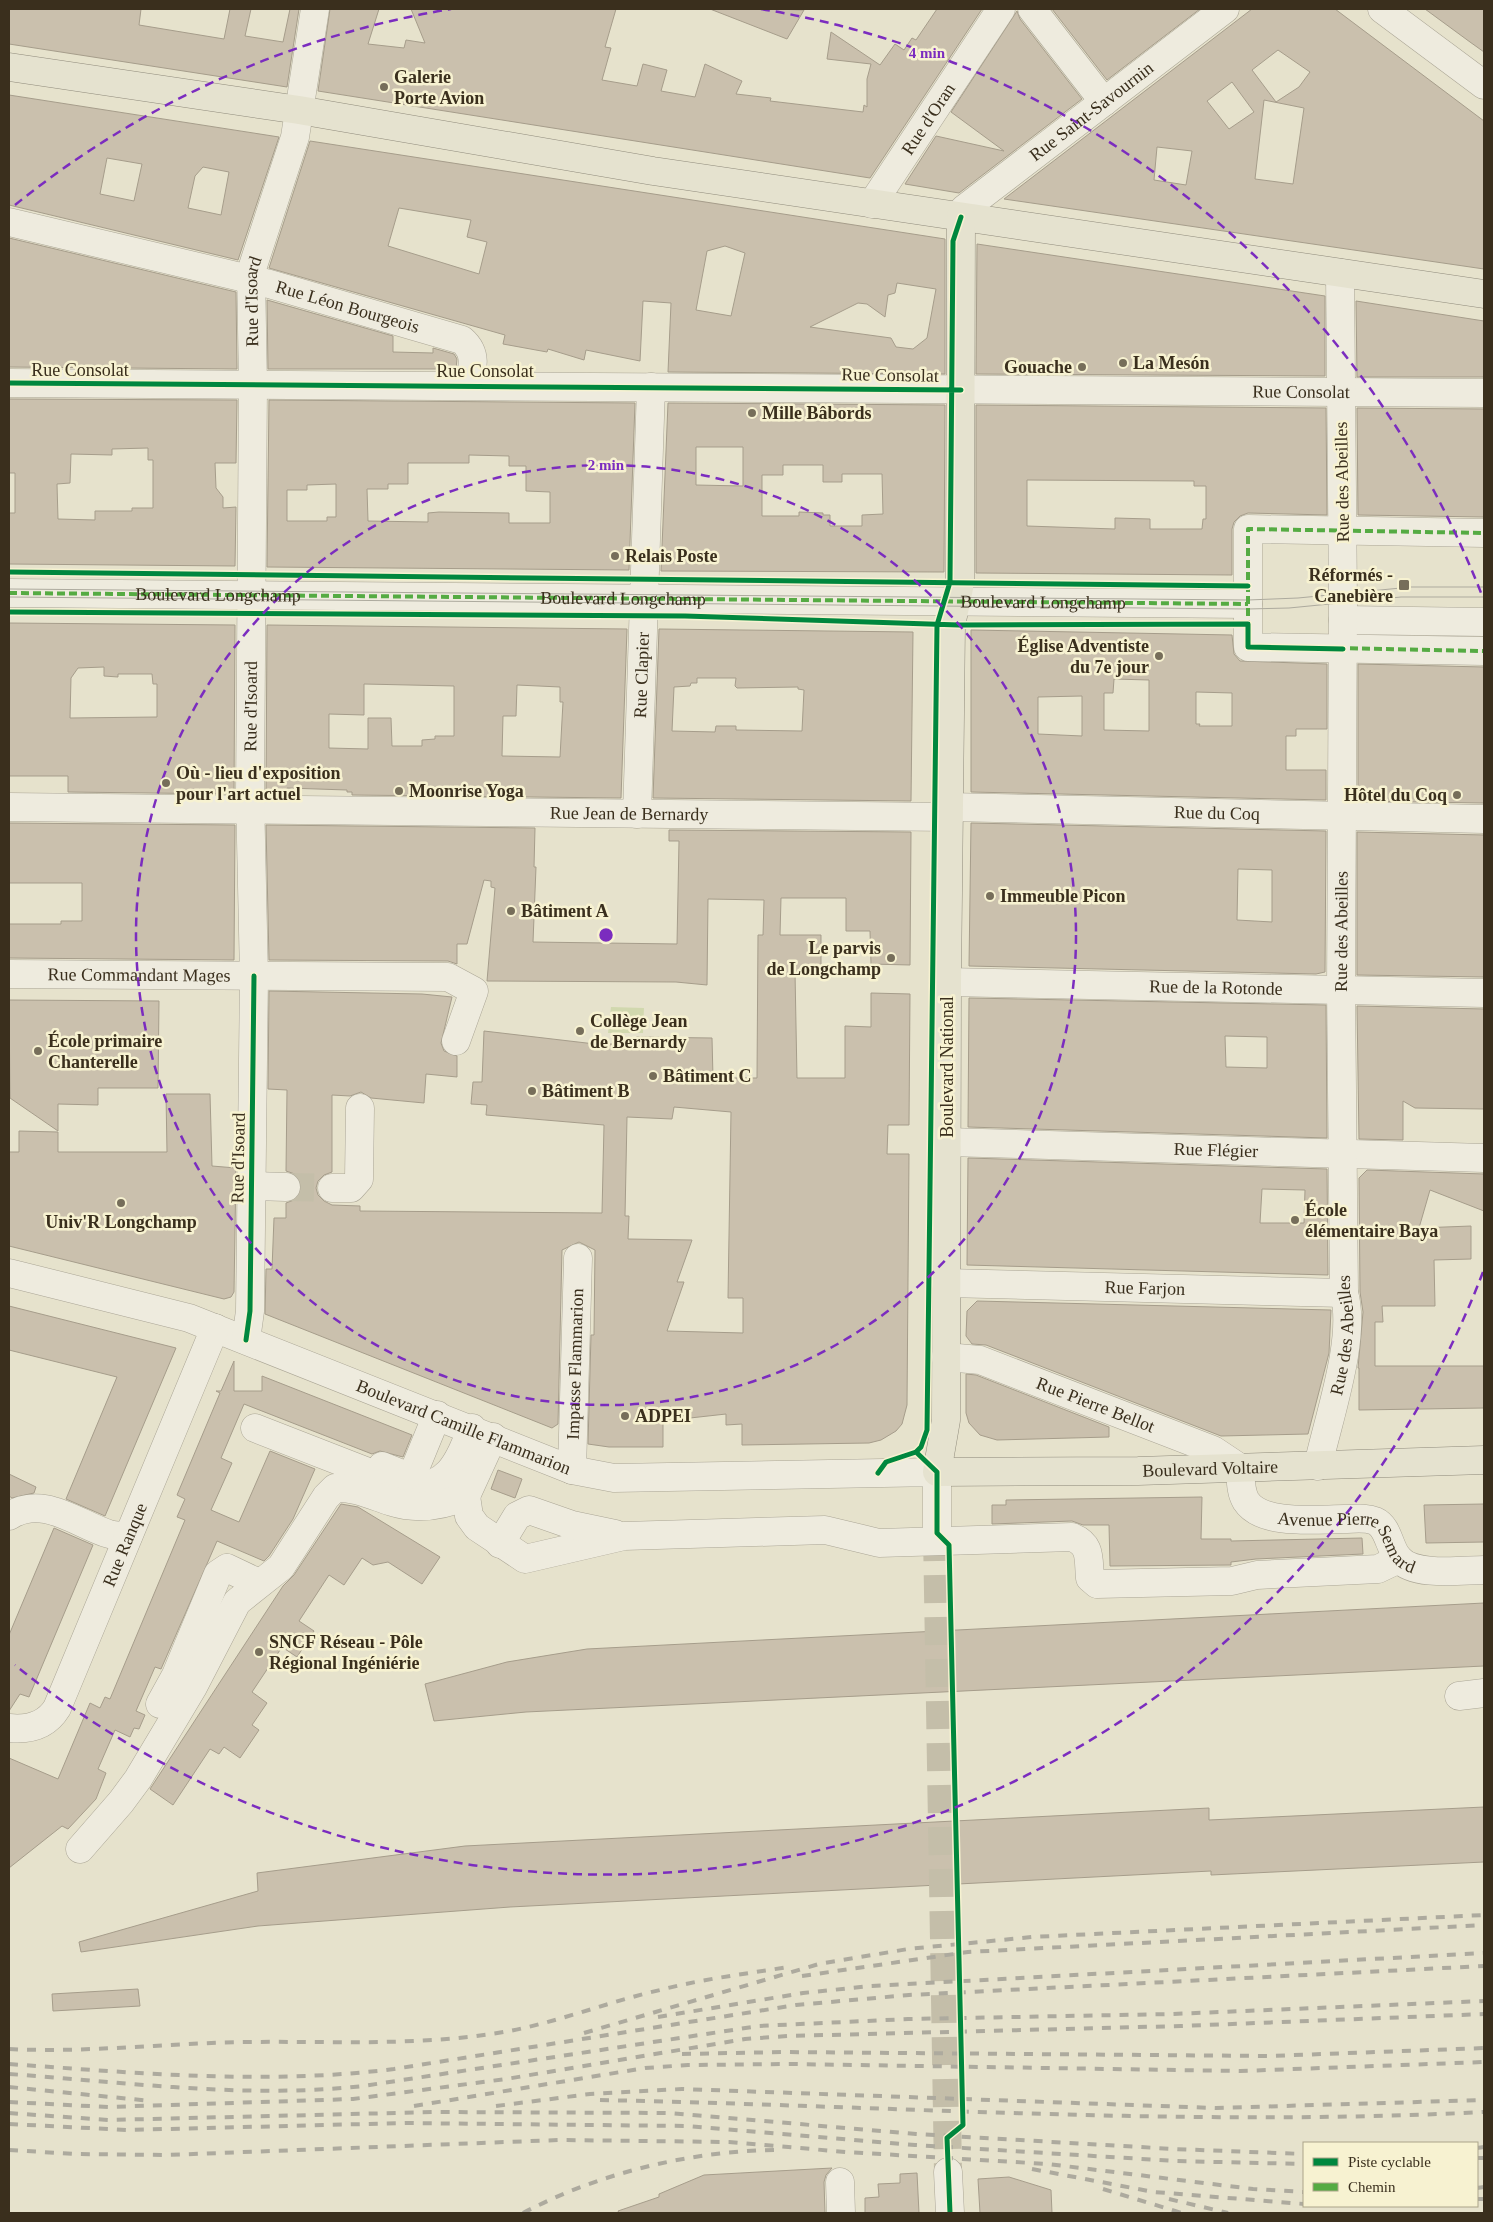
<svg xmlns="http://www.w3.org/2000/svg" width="1493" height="2222" font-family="Georgia,serif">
	<rect width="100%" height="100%" fill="#e6e2cc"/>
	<path fill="#d1d8ae" d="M611,1007L644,1008L643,1033H608Z"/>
	<path fill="#cac0ad" stroke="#a69d8b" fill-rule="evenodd" d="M9,9H141L139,25L224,39L230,9H251L245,36L283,42L290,9H299L287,87L9,44Z
		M330,9H379L368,44L404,48L406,40L425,43L411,9H616L605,47L611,48L602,80L637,86L643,64L667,70L661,91L695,97L705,64L742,81L736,94L771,98L770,101L863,112L864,105L867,107V79L871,64L827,59L831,32L880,65L895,44L904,50L912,38L916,40L937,9H982L870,178L318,91Z
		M710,9H773L804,10L787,39Z
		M1052,9H1200L1107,80Z
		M1252,9H1335L1484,121V269L1004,199ZM1278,50L1310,72L1299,87L1276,102L1252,70ZM1232,82L1254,112L1229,129L1207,101ZM1264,100L1304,108L1293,184L1255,179ZM1157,147L1192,151L1186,185L1154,180Z
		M1425,9H1484V52L1470,42Z
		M1017,11L1020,19L1082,99L959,193L905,184L936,136L1004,151L951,112Z
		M9,95L279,137L238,260L9,205ZM107,158L142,164L134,201L100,194ZM203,167L229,172L221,215L188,208L195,176Z
		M310,141L945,239V374L668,372L671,303L643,301L640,361L586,350L584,360L548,349L547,352L503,344L505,335L269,268ZM399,208L471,220L467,237L487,242L479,274L388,246ZM725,246L745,253L731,316L696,310L707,251ZM897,283L936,289L927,338L913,349L896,347L891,338L810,327L858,303L867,304L885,317L888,295L895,293Z
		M9,238L236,292L237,369L9,367Z
		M977,244L1325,296V376L976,374Z
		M267,300L393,336V352L433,353V348L454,354L457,359L456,369H268Z
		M1356,301L1484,321V377H1357Z
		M9,399L237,400L236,463H215L216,488L223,497V508L236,507L235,566L9,564V513H15V473H9ZM148,448V460H153V508H132V511H95V520L58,519L57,484L70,483L71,454L112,455V449Z
		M269,400L635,403L629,570L267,567ZM469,455L509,456V466H526V491L550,492V523H509V513L439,512L428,513V522L368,521L367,489H388V484H408V463H469ZM336,484V517H327V521H287V490H307V485Z
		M668,403L945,405L944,572L661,571ZM696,447H743V486L696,485ZM783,465H823V482H842V474H882L883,514L862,515V526H830V515H823V513L799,512V516H762V475H783Z
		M976,405L1326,408L1327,515L1248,513L1240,516L1234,522L1232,529V575L976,573ZM1027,480L1194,481V486H1206V519H1203L1202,529H1150V519L1115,518V529L1027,526Z
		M1357,408L1484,409V517L1358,515Z
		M9,623L235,625L234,794L68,792V776H9ZM104,667V676L118,677V674H152L153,684H157V717L70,718L71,678L78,668Z
		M267,625L627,629L621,798L352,795V792H347V790L287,788V794H266ZM364,684L454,686V736H435V739L422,740V746H392L391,718H368V749L329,748V714L364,715ZM517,685L560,687V702H563L560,757L502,756L503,716H516Z
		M659,629L913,632L911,801L653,798ZM697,678H736L735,686L737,688L798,687V689L804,690L802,731L736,730V726H716L715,732L672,731L674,687L690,686L691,683H697Z
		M971,630L1232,635L1234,654L1240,661L1327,664V729H1296V736H1286V770H1326V800L971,792ZM1114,679L1149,680V731L1104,730V693H1113ZM1196,692L1232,693V726H1199L1200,724H1196ZM1082,696V736L1038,734V697Z
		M1358,664L1484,667V803L1358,801Z
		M9,823L235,825L234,960L9,958V924H61V921H82V883H9Z
		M971,823L1326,831L1325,972L1316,974L969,966ZM1238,869L1272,870V922L1237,920Z
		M266,825L535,828L534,867H536L533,942L677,944L679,841H669V830L911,832L910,965L871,964L870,931H846V898H781L780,935H821V972H795L797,1078H845V1026L871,1027V993L910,994L909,1125H888L887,1154H909L907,1405L902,1424L896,1431L881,1440L869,1443L742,1445V1424L726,1425V1414L663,1421V1447H609L588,1444L591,1335H594L595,1250L579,1242L562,1250L558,1424L552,1428L265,1314L266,1269H272L274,1218H286V1203L294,1200L299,1196L302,1187L299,1179L295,1174L286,1171L287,1090L268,1089L269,991L422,994L452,997L441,1043L444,1051L457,1056V1077L426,1074L424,1103L371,1098L361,1092L350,1096L332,1095V1172L324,1175L318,1181L316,1188L318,1195L324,1201L332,1205L360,1206V1211L602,1213L604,1125L486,1115L487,1105L471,1104L473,1082H482L484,1031L595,1044H636V1037L712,1038L713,1078H757L758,935H763L764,900L708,899L707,985L676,982L487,981L495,888L491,887V881L484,880L467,944H457V964L448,961L269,960ZM674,1107L731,1112L728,1298H743V1333L667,1331L684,1282H677L692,1240L628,1239L629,1216H625L627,1117L672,1119Z
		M1357,832L1484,835V977L1357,975Z
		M969,998L1326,1005L1327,1138L968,1127ZM1225,1036L1267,1037V1068L1226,1067Z
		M9,1000L159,1001L158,1088H98V1105L58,1104V1131L10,1098Z
		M1357,1006L1484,1009V1109L1415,1108L1403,1101V1140L1359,1139Z
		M166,1094H210L212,1166L236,1168L234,1292L231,1297L224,1299L9,1246V1152H19V1131L58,1132V1152H167Z
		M968,1158L1327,1169L1328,1275L967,1265ZM1262,1189L1305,1190L1304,1223H1260Z
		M1367,1170L1484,1174V1211L1430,1190L1419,1228L1471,1226V1259L1434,1260L1435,1306H1382L1383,1322H1375V1366H1484V1408L1359,1410V1368H1358L1363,1312L1360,1292L1359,1178Z
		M977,1301L1331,1310L1329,1353L1308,1434L1221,1436L986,1345L972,1344L966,1336L967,1311Z
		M9,1306L176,1348L105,1516L66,1499L117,1377L9,1350Z
		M234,1361V1391H262V1376L412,1435L403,1457L380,1451L372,1454L244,1404L221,1458L232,1463L211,1510L239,1522L270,1451L315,1469L293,1519L269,1556L264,1561L217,1541L161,1669L155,1667L136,1711L145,1715L139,1729L134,1728L130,1737L115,1730L98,1769L106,1773L96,1799L68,1829L62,1826L9,1868V1758L58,1779L90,1703L100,1708L105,1697L110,1699L185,1520L177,1517L185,1499L177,1495L220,1393L216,1391H221Z
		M966,1374L976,1375L1109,1427V1437L997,1440L980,1435L969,1423L966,1413Z
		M498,1470L522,1479L515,1498L491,1489Z
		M9,1474L36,1487L34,1493L12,1498L9,1496Z
		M1202,1497L1201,1539H1231V1541L1362,1538L1363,1554L1256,1559L1231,1562V1565L1110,1566L1109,1525H1083L1072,1521L992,1524V1505H1006V1500Z
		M341,1504L358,1507L440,1557L422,1584L388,1562L373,1565L362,1558L344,1585L329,1575L299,1621L314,1631L297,1657L282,1647L252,1692L267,1703L252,1725L259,1730L240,1758L224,1747L219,1754L210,1749L173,1805L150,1789L283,1586L294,1575Z
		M1484,1504V1542L1426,1543L1424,1505Z
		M54,1528L93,1545L29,1697L20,1694L9,1711V1635Z
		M1484,1603V1666L526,1712L434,1721L425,1684L507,1662L587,1649Z
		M1484,1807V1862L1211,1875V1871L510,1907L258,1926L81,1952L79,1942L258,1891L257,1873L465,1846L1209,1808V1820Z
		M138,1989L140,2006L53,2011L52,1994Z
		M832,2168L826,2175L824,2182L825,2213H619L618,2211L659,2197V2194L704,2175Z
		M917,2173L919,2213H865V2198L879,2197L878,2184L900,2183V2174Z
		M1009,2177L1051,2190L1052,2213H980L978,2179Z"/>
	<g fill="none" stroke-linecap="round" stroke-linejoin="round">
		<path stroke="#c4bea9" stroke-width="28" stroke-dasharray="28 14" stroke-linecap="butt" d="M286,1187L332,1188
			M937,1533L948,2172"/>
		<g stroke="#aba696" stroke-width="29">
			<g id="minor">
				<path d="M1032,9L1104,102"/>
				<path d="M1382,9L1484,85"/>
				<path id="s1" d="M872,204L1001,9"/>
				<path id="s2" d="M961,217L964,209L1225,9"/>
				<path id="s3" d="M9,222L266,283L462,340C477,353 474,368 467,384"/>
				<path id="s4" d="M9,383L1484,393"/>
				<path d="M1484,533L1248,529V647L1484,651"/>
				<path d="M9,593L1248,604"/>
				<path d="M1343,620L1484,622"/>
				<path id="s5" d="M9,807L949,817"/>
				<path id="s6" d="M949,807L1484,819"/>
				<path id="s7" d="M637,814L651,387"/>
				<path id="s8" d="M9,974L448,977L474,991L456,1041"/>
				<path id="s9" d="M947,982L1484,993"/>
				<path id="s10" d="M947,1142L1484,1158"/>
				<path d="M252,1186L286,1187"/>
				<path d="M332,1188H351L359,1179L360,1108"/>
				<path id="s11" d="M9,1273L189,1318L572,1470L614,1478L937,1472V1533"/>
				<path id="s12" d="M946,1283L1344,1293"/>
				<path id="s13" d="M246,1340L250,1311L254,976L250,795L253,385L251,272L295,137L315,9"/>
				<path id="s14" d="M946,1357L980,1360L1213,1450L1240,1468C1241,1479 1240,1491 1246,1501C1262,1526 1318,1519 1344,1519C1354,1519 1366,1517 1375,1521C1389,1527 1389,1549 1399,1559C1415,1577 1463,1570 1484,1570"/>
				<path d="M255,1428L409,1488C450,1487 458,1462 472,1428"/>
				<path d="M382,1466L407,1476L414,1471L437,1415"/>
				<path id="s15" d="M1318,1466C1328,1419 1357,1338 1344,1293L1341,989L1343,602L1340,273"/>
				<path id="s16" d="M572,1470L578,1258"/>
				<path d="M466,1496L469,1516L477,1527L525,1559L624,1536L825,1530L879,1543L1072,1537C1092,1545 1088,1559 1090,1578L1097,1584L1232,1581L1257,1575L1378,1569L1399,1559"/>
				<path d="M9,1516C43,1494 77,1524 109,1534C115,1536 122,1535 128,1536"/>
				<path d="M500,1544L517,1516L529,1510L572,1525L615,1534"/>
				<path d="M1459,1696L1484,1693"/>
				<path d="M160,1704L176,1675L218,1574L227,1568L259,1583"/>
				<path id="s17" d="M9,1728C28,1730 46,1726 57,1708L215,1328"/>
				<path d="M80,1849L121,1802L138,1779L193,1687L237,1602L281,1567L326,1497L335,1488C356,1487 373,1496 392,1502C417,1510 442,1506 466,1496L493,1437"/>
				<path d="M948,2172L950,2213"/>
				<path d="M840,2182L841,2213"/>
			</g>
		</g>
		<g stroke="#908b7c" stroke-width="29">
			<g id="major">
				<path d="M9,67L299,110L653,171L1484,294"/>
				<path id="s18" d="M961,217L960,583L951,625L947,982L946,1420L937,1472L1138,1471L1484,1460"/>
			</g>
		</g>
		<use href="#minor" stroke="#eeebde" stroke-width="28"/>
		<use href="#major" stroke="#e5e2cf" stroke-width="28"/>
		<path stroke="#adaa9e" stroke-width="1" d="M9,589L1248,600L1298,598L1411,587H1484
			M9,597L1248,609L1289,608L1401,597H1484"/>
		<path stroke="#adaa9e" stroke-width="4" stroke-dasharray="9 9" stroke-linecap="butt" d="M802,1976L968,1952L1484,1925
			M658,2017L803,1993L871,1986L1484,1953
			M584,2033L819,1964L908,1949L1032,1937L1484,1915
			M9,2049C88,2053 167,2043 246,2042C328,2041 410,2046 491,2034C549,2026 603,2003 660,1990C702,1979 745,1974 788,1967
			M682,2054L782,2052L1270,2056L1484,2048
			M9,2064C137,2073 266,2085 394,2069L796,2005L909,1995L1484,1966
			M9,2074C126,2082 245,2099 363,2086L759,2026L908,2019L1173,2014L1484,2001
			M9,2087L151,2101
			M600,2100C895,2106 1189,2127 1484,2112
			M9,2102L108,2107L353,2099L506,2079L745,2039L788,2036L1181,2026L1484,2014
			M414,2106L645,2068L688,2065L791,2064L1240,2071L1484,2062
			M496,2106L590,2094L682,2089L1216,2108L1484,2100
			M9,2113L108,2120L435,2112L670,2113L916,2134L1174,2149L1304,2154
			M9,2124L127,2130L405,2123L687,2126L915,2145L1176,2161L1304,2164
			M1477,2148L1484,2147
			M9,2150L76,2154L167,2155L559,2140L729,2142L846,2152L1048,2164L1253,2189L1304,2192
			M1477,2158H1484
			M1032,2169L1154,2192L1304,2204
			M1477,2188L1484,2187
			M1103,2189L1182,2213
			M1169,2199L1228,2213
			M1477,2199H1484
			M523,2213C599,2173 690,2151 776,2150"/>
		<g stroke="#55ab43" stroke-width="4" stroke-dasharray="8 4" stroke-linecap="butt">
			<path id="s19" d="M9,593L1248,604"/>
			<path d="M1248,628V529L1484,533"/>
			<path d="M1338,648L1484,651"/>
		</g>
		<g stroke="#f7f2d1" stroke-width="8">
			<path id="cycleway" d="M9,383L961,390
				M9,572L1248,586
				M9,612L685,616L959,625L1248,624V647L1343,649
				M246,1340L250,1311L254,976
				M916,1452L937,1472V1533L949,1545L963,2125L947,2138L950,2213
				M878,1473L886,1462L916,1452L921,1447L927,1430L937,625L950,582L953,241L961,217"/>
		</g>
		<use href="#cycleway" stroke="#00873e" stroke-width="5"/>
	</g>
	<g fill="none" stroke="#7b2cbf" stroke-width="2.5" stroke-dasharray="9 6">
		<circle cx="606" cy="935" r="470"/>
		<path d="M1483 1272A939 939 0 0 1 15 1665M15 205A939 939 0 0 1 451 9M761 9A939 939 0 0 1 1483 598"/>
	</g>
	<g fill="#766e5a" stroke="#f7f2d1" stroke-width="2">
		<circle cx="384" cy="87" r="5"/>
		<circle cx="1123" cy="363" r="5"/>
		<circle cx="1082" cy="367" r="5"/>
		<circle cx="752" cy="413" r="5"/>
		<circle cx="615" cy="556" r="5"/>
		<rect x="1398" y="579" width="12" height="12" rx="2.5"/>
		<circle cx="1159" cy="656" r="5"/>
		<circle cx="166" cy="783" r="5"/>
		<circle cx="399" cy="791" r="5"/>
		<circle cx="1457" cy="795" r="5"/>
		<circle cx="990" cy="896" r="5"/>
		<circle cx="511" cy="911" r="5"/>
		<circle cx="891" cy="958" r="5"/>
		<circle cx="580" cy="1031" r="5"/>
		<circle cx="38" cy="1051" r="5"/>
		<circle cx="653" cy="1076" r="5"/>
		<circle cx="532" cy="1091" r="5"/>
		<circle cx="121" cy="1203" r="5"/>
		<circle cx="1295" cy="1220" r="5"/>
		<circle cx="625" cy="1416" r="5"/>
		<circle cx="259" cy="1652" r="5"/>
	</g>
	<g text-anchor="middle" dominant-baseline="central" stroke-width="5" stroke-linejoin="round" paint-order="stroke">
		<g font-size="18" font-weight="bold" fill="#3a2f1d" stroke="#f7f2d1" text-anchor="start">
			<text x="394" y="77">Galerie<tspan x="394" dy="21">Porte Avion</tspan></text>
			<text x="1133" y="363">La Mesón</text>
			<text x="1072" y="367" text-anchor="end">Gouache</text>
			<text x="762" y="413">Mille Bâbords</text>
			<text x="625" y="556">Relais Poste</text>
			<text x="1393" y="575" text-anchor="end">Réformés -<tspan x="1393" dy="21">Canebière</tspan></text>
			<text x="1149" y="646" text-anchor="end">Église Adventiste<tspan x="1149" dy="21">du 7e jour</tspan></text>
			<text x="176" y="773">Où - lieu d'exposition<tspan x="176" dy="21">pour l'art actuel</tspan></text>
			<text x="409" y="791">Moonrise Yoga</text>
			<text x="1447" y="795" text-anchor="end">Hôtel du Coq</text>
			<text x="1000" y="896">Immeuble Picon</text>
			<text x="521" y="911">Bâtiment A</text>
			<text x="881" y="948" text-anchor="end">Le parvis<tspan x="881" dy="21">de Longchamp</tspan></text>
			<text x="590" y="1021">Collège Jean<tspan x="590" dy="21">de Bernardy</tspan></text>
			<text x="48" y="1041">École primaire<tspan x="48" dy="21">Chanterelle</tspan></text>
			<text x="663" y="1076">Bâtiment C</text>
			<text x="542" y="1091">Bâtiment B</text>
			<text x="1305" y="1210">École<tspan x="1305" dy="21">élémentaire Baya</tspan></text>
			<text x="121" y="1222" text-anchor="middle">Univ'R Longchamp</text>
			<text x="635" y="1416">ADPEI</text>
			<text x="269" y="1642">SNCF Réseau - Pôle<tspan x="269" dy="21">Régional Ingéniérie</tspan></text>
		</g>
		<g font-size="18" fill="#3a2f1d" stroke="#f7f2d1">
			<text stroke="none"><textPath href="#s2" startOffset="169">Rue Saint-Savournin</textPath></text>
			<text stroke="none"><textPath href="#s1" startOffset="102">Rue d'Oran</textPath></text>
			<text stroke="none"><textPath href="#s13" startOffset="1039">Rue d'Isoard</textPath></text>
			<text stroke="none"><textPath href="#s3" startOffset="349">Rue Léon Bourgeois</textPath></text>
			<text x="80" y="370">Rue Consolat</text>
			<text x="485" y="371">Rue Consolat</text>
			<text transform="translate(890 375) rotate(1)">Rue Consolat</text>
			<text stroke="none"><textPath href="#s4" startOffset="1292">Rue Consolat</textPath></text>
			<text transform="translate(1342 482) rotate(-91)">Rue des Abeilles</text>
			<text stroke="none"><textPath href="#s19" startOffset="209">Boulevard Longchamp</textPath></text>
			<text stroke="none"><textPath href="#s19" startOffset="614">Boulevard Longchamp</textPath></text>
			<text stroke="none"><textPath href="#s19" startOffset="1034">Boulevard Longchamp</textPath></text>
			<text stroke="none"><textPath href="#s7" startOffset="139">Rue Clapier</textPath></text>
			<text stroke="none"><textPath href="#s13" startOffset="634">Rue d'Isoard</textPath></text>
			<text stroke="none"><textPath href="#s6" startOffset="268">Rue du Coq</textPath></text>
			<text stroke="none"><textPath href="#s5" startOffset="620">Rue Jean de Bernardy</textPath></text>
			<text stroke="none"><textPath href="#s15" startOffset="538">Rue des Abeilles</textPath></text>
			<text stroke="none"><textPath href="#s8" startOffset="130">Rue Commandant Mages</textPath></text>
			<text stroke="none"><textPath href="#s9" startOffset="269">Rue de la Rotonde</textPath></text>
			<text transform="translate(947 1067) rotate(-90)">Boulevard National</text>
			<text stroke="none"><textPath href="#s10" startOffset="269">Rue Flégier</textPath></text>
			<text transform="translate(238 1158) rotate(-89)">Rue d'Isoard</text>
			<text stroke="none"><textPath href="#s12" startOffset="199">Rue Farjon</textPath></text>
			<text stroke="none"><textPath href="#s15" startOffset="134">Rue des Abeilles</textPath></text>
			<text stroke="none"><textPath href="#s16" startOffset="106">Impasse Flammarion</textPath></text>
			<text stroke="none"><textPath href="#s14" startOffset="158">Rue Pierre Bellot</textPath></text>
			<text stroke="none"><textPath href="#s11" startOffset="481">Boulevard Camille Flammarion</textPath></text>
			<text stroke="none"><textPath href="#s18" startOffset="1530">Boulevard Voltaire</textPath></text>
			<text stroke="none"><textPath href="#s14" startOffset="468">Avenue Pierre Semard</textPath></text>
			<text stroke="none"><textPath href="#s17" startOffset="232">Rue Ranque</textPath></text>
		</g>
	</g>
	<circle cx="606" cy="935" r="8" fill="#7b2cbf" stroke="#f7f2d1" stroke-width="2.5"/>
	<g font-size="15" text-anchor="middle" font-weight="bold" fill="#7b2cbf" stroke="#f7f2d1" stroke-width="5" stroke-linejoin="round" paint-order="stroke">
		<text x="927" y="58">4 min</text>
		<text x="606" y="470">2 min</text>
	</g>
	<rect width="1493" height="2222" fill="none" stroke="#3a2f1d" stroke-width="20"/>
	<rect x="1303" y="2142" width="175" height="65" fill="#f7f2d1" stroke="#aba489"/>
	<rect x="1313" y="2158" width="25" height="8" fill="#00873e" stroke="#aba489"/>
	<text x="1348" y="2167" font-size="15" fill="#3a2f1d">Piste cyclable</text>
	<rect x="1313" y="2183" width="25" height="8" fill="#55ab43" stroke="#aba489"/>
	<text x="1348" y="2192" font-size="15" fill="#3a2f1d">Chemin</text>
</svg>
